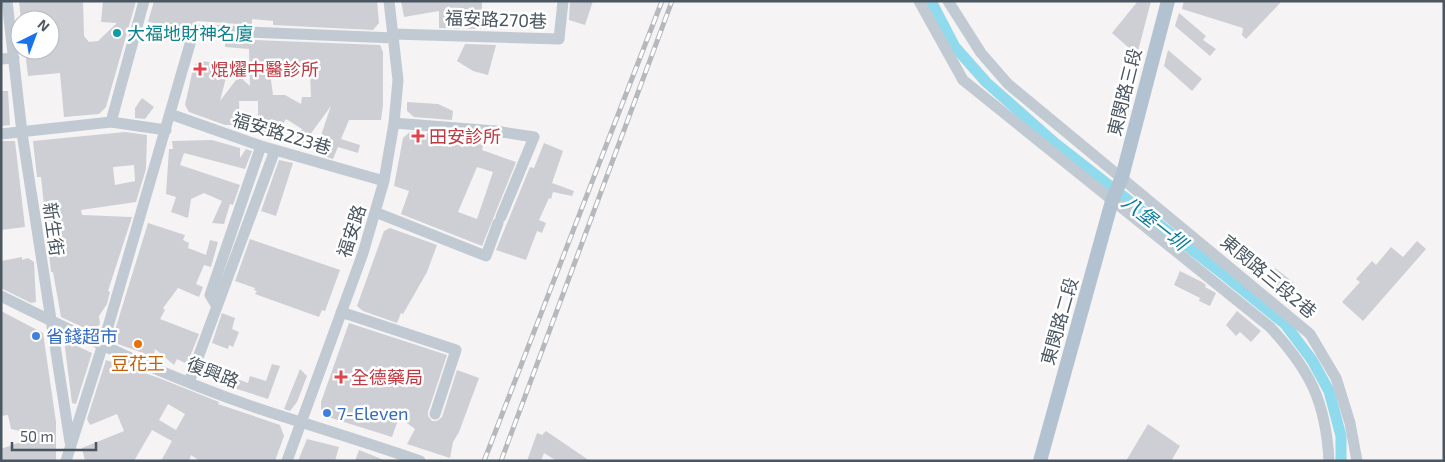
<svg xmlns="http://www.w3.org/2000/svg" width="1445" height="462" font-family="'Exo 2','Noto Sans TC',sans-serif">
	<rect width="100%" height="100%" fill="#f5f3f3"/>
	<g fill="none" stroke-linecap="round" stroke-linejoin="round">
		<path stroke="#90daee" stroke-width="11" d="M931,1L955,47L986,82L1055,143L1223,274L1285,324L1312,360L1329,391L1341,436V461"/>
	</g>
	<path fill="#cdcfd5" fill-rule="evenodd" d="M19,1H83L84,36L89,42L98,41L117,23L101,22L103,1H136L106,107L99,114L64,117L60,73L28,76L25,50H50V20H21Z
		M154,1H377L379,23L373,30L273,25V21L252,19V25L197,21L190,28L148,22Z
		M401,1H482V29L439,28V11L404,17Z
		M570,1H593L585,25L569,20Z
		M1138,1H1151L1137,55L1112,33Z
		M1184,1H1282L1246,39L1242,35L1243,28L1182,9Z
		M1179,13L1206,36L1203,40L1216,49L1210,56L1175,26Z
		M225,39L380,45L383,52V105L381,120H349L341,139L360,145L358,153L338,147L333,159L315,153L331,106L301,147L294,142L302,129L286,119L272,140L255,133L263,119H258V101H239L240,125H225L189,112L185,105L193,69L198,60L229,66L220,101L239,76L250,86L249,49L225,47ZM270,73H310L311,97H302L301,104L285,95H273Z
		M465,44L496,45L488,75L473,71L457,61Z
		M1168,50L1202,79L1192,91L1164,66Z
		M1,91H8L10,125L1,126Z
		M142,98L154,107L145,119L135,118V108Z
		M407,102L438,104L453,111L452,120L414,117L407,111Z
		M125,132L147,135L146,169L136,202L81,210L82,215L132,217L108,291L110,292L107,304L99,316L100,324L93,332L61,317L53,272H51L41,177H37L33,141ZM134,165L135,181L115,185L113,167Z
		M410,132L438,134L437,142L454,145L456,136L485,138L482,150L516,162L482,246L401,214L409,191L394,186L403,138ZM477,167L493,172L477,219L458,212Z
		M212,140L240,148V158L246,149L252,151L245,169L184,153L180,165L240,185L233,205L230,204L224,224L212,223L222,201L204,193L191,199L188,218L171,212L176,197L166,194L169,149H173L172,141Z
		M1,141H15L25,227L1,230Z
		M544,143L563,151L552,183L574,191L572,196L553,192L551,199L549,198L539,220L546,223L542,233L537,231L526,260L496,250L530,167L534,168Z
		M279,160L293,163L276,216L261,211Z
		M356,206L365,209L356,236L348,234Z
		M148,223L185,235L183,240L189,243L188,248L206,255L210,240L218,242L211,267L204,265L196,284L203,287L199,297L178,288L163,308L165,310L160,319L199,334L187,364L177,359L174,365L155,349L154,357L118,344L115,330Z
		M390,228L437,245L427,272L403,314L401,313L397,323L363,311L357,306L384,231Z
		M250,239L340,270L325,311L322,310L319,317L255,294L257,291L254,290L255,288L235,281Z
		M1417,241L1426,249L1363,321L1342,302L1360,282L1356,279L1372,261L1376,265L1391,247L1403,257Z
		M22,257V260L28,258L34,262L36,302L31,303L1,288V261Z
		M1275,268L1294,283L1283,296L1266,281Z
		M1180,271L1202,282L1206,285L1205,287L1216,293L1210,306L1199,301L1200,298L1174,285Z
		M1,311L43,333L56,422V461H1V449L40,435L11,429L8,415L1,416Z
		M1237,311L1261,331L1251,342L1240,332L1236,336L1226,325Z
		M222,313L235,318L232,329L239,332L233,347L229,345L228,349L212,343Z
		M349,323L447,355L428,412V416L432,421H437L442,417L457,370L479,378L459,432L453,442L450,458L407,444L415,429L399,417L392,437L328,417L321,409V402Z
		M64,340L92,353L76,404L72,403Z
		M106,360L159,378L219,402L218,404L280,425L284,436L275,461H200L191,455L189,461H161L172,441L152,430L134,461H85L82,448L124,431L117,414L90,425L87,419ZM168,404L185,414L176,430L159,420Z
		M272,364L280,366L268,399L234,388L237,379L248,383L250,376L266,381Z
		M300,369L307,376L297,402L290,411L284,409Z
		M1148,424L1180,446L1171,461H1126Z
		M546,431L590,461H557L544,453L541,461H527L537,433L542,435Z
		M307,439L339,447L335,461H298Z
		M359,450L384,460V461H355Z"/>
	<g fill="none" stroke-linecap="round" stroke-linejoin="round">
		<path stroke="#c1cad2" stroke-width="11" d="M7,1L22,133L70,442
			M919,1L963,80L1270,327C1310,370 1326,402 1329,461
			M948,1L981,53L1008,84L1310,334L1336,378L1350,423L1357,461
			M393,34L559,39L563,1
			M1,59L14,58
			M170,114L261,146L384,181
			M111,122L144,1
			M394,123L495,131L534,137L501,217
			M1,134L111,122L166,130
			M375,212L486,256L498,223
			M1,296C89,340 179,383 272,413C322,429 371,444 420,461
			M216,305L210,295L261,146
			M341,312L456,350L435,414
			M189,382L275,150
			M66,461L103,344L192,37L200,30L394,38
			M287,461L363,253L384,181L394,123L398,80L389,1"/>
		<path stroke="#b3c2d1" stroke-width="14" d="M1040,461L1112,201L1122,177L1168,1"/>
		<g stroke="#b5b8bd" stroke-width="5">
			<path id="rail" d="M484,461L662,1
				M501,461L672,1"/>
		</g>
		<use href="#rail" stroke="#fff" stroke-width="3" stroke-dasharray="9" stroke-linecap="butt"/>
	</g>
	<circle fill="#0f9aa8" stroke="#fff" stroke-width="2" cx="117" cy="33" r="5"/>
	<g fill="#e0444e" stroke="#fff" stroke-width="2">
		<path d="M197.5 61.5h5v5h5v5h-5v5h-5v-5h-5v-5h5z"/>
		<path d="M415.5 128.5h5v5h5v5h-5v5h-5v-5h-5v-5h5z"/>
		<path d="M338.5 369.5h5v5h5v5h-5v5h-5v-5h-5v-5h5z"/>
	</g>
	<g fill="#3f7fe0" stroke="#fff" stroke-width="2">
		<circle cx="36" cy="336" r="5"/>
		<circle cx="327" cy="413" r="5"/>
	</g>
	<circle fill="#e8710a" stroke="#fff" stroke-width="2" cx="138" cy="344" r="5"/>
	<g text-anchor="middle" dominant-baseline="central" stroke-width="5" stroke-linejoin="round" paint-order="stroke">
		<g font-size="18" fill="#4a5661" stroke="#fff">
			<text transform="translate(496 19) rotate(2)">福安路270巷</text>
			<text transform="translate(1124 92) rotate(-76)">東閔路三段</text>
			<text transform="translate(282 133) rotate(17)">福安路223巷</text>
			<text transform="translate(54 229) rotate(82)">新生街</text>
			<text transform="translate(351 231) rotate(-72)">福安路</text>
			<text transform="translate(1269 276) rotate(40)">東閔路三段2巷</text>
			<text transform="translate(1059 321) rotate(-74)">東閔路二段</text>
			<text transform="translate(213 372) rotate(21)">復興路</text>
		</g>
		<g font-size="18" fill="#0d838f" stroke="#fff" text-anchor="start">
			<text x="127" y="33">大福地財神名廈</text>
		</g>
		<g font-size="18" fill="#be3a42" stroke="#fff" text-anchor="start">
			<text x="211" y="69">焜燿中醫診所</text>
			<text x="429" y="136">田安診所</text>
			<text x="351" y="377">全德藥局</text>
		</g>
		<g font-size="18" fill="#366cbe" stroke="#fff" text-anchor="start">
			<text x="46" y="336">省錢超市</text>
			<text x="337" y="413">7-Eleven</text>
		</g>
		<g font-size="18" fill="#c56008" stroke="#fff">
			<text x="138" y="363">豆花王</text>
		</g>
		<g font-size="19" font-style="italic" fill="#0c7c9b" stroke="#fff">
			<text transform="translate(1155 222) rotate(38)">八堡一圳</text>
		</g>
	</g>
	<rect width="1445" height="462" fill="none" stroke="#4a5661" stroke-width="5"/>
	<g transform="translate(35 35) rotate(42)"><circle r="24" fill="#ffffff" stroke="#b7bbc0"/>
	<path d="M0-4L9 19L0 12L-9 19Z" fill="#1a73e8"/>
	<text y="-8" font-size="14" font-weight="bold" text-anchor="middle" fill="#4a5661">N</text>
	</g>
	<path d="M12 442v8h84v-8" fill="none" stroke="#4a5661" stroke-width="2.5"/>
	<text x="20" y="442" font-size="15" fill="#4a5661" stroke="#ffffff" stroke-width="4" paint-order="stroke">50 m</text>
</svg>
